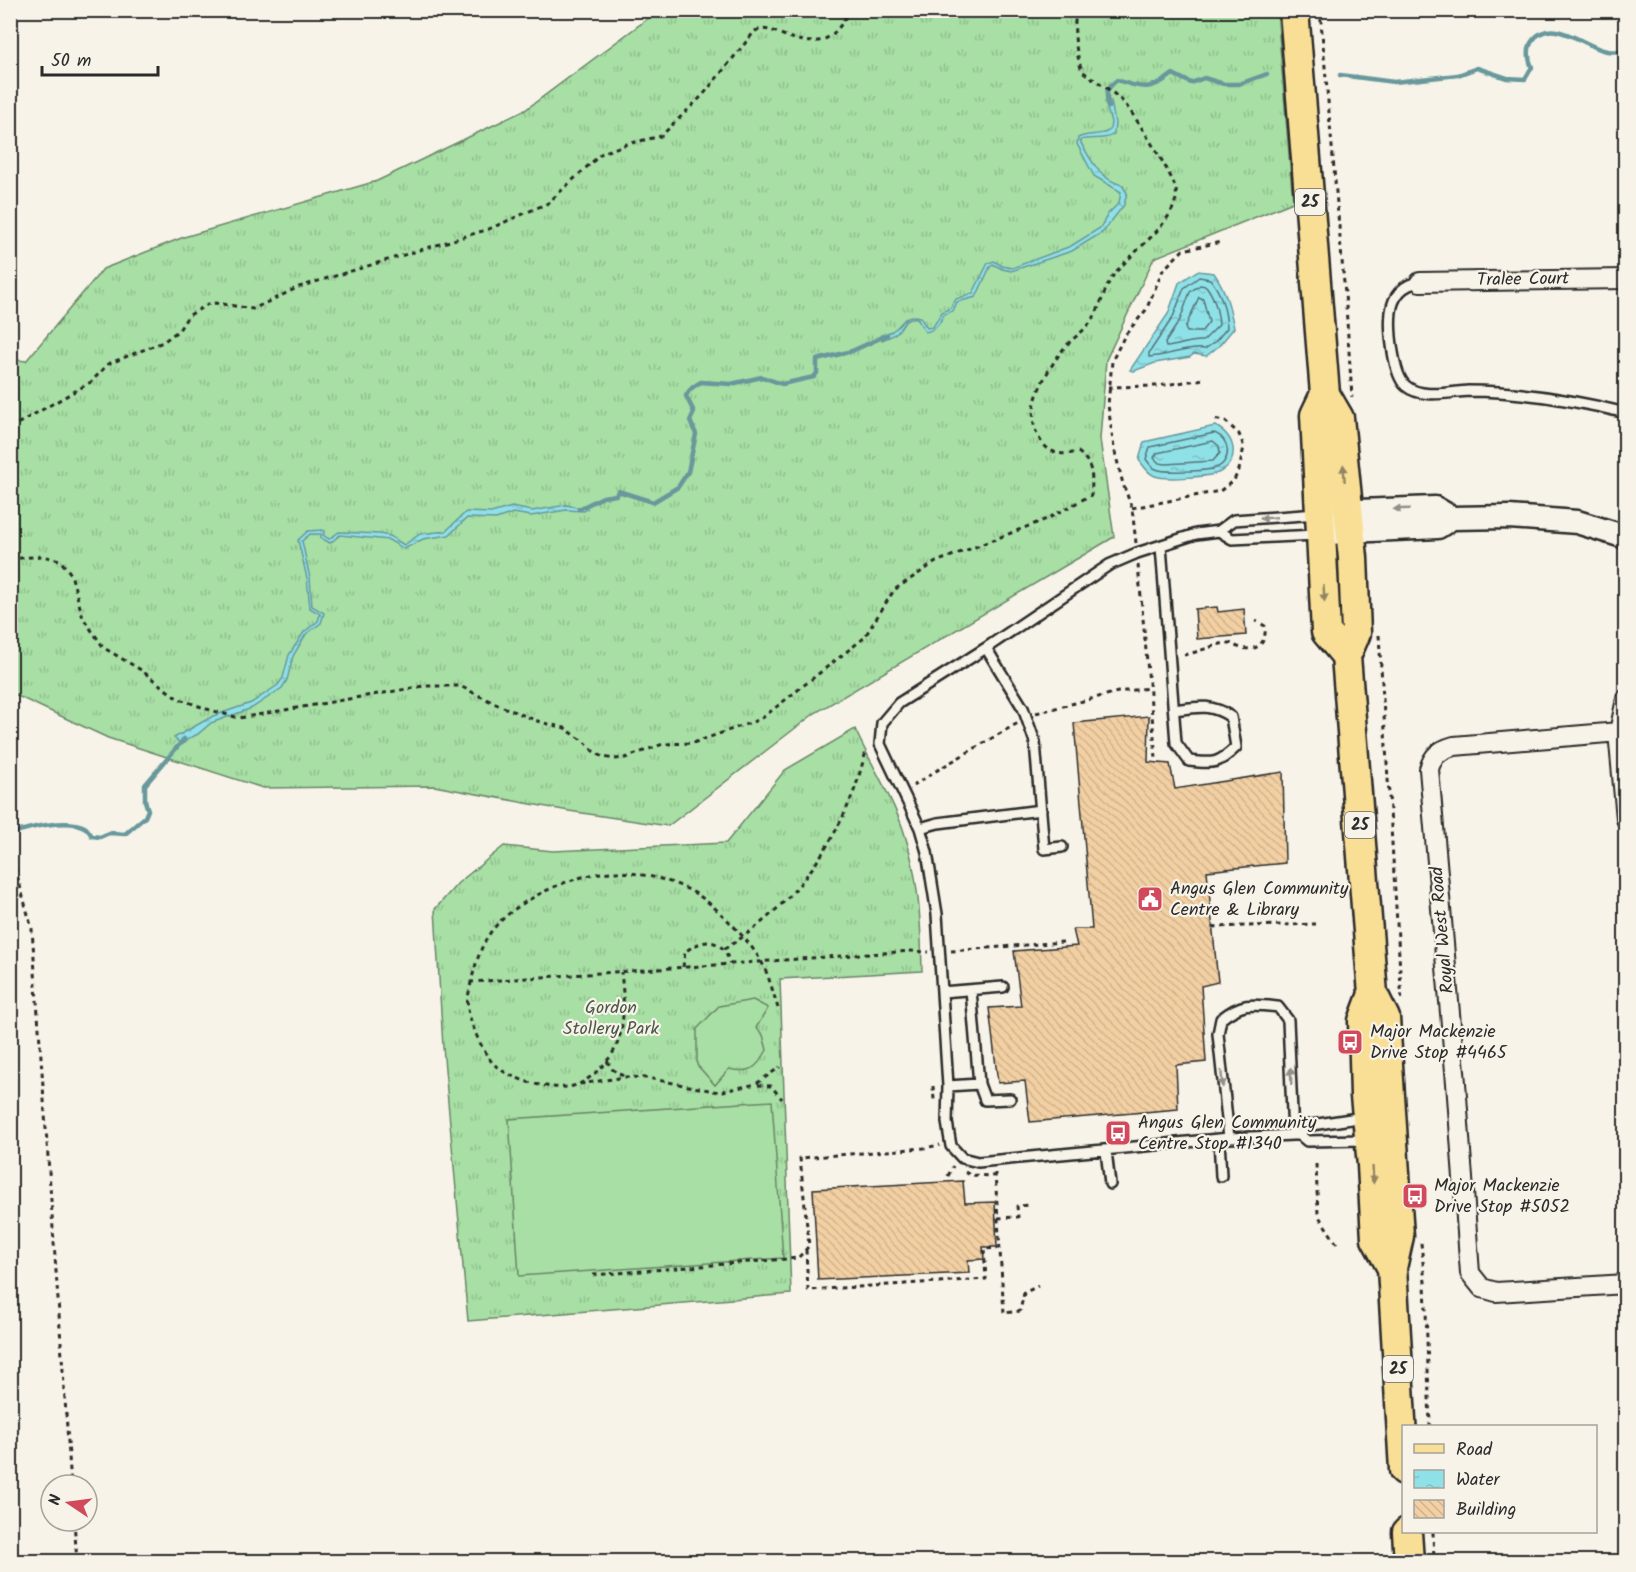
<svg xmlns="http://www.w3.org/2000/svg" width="1636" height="1572" font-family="Kalam,sans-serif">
	<defs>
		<pattern id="grass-tufts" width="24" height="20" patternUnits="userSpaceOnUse" patternTransform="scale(1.5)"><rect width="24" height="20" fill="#a7dfa4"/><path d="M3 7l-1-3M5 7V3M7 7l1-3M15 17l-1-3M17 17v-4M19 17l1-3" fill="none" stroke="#90c08d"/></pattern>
		<pattern id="water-ripples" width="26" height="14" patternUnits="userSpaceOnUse" patternTransform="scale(1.5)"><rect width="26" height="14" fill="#8fe1e8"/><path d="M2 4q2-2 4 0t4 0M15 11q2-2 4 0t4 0" fill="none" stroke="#7cc1c7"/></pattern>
		<pattern id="building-back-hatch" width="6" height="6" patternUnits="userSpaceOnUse" patternTransform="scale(1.5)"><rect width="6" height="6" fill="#f2d0a3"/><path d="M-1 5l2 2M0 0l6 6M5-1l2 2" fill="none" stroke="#d0b38c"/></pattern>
	</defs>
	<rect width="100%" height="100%" fill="#f7f3e8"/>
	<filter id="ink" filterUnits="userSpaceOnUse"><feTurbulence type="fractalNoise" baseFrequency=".0167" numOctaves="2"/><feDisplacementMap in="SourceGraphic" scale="12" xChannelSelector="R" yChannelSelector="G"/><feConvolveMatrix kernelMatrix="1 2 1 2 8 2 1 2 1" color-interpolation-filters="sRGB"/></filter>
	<g filter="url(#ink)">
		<path fill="url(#grass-tufts)" stroke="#698568" stroke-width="1.5" d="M658,11H1277L1293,202L1154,258L1106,360L1100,439L1114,537L815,713L668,826L569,811L434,786L263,788L108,738L11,693V359L26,361L103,269L184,237L377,181L525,110Z
			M855,729C870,763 891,794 903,829C919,875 921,924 922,971L780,979L791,1294L468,1321L443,1047L435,909L458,883L504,846L553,851L726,843L785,770Z"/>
		<path fill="#a7dfa4" stroke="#698568" stroke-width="1.5" d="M753,1000L768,1008L756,1028L763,1035L767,1050C757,1068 751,1074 729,1069L715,1085L697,1065V1029L719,1006Z
			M772,1101L783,1258L519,1276L509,1119Z"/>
		<path fill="url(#water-ripples)" stroke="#67989c" stroke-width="1.5" d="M1111,101L1115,123L1114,134C1104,141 1093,137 1081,140V143C1092,162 1100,179 1122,185L1127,193L1124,205L1103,232L1072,251L1011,271L1002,269L993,264L990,267L976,297L957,302L953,311L944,314C940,324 936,330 925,332L917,318C905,316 904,325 897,332C893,336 887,338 882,340L881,335C886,333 892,332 895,329C905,321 905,313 920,317L927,328L933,327L942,312L951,308L956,299L973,293L988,263L994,261L1002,266L1012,268L1071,246L1100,228L1108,214L1119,203L1121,192L1094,176L1077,144L1078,138C1089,132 1100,137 1110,130L1111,122L1105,102Z
			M1197,271L1214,273C1226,290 1230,308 1234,328L1219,346L1206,356L1194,354L1190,357L1155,363L1134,371L1130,370L1168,314L1179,283Z
			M1215,426C1235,435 1241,460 1220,472C1211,477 1165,480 1155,476C1147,473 1144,466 1139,460L1144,442Z
			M566,505L587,509L584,511L566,510L531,516L513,513L496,519L467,518L449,535L423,539L404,549L389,540L340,535L330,543L321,538V534H310L302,541L310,578L312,606L324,613L321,623L306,634L293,656L287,680L282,688L252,708L211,723L198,734L188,739L182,745L174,738L213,716L251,703L278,685L283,678L289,655L304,632L318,621L320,614L310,608L307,578L298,540L308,531L322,530L325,531L323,535L329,539L339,532L379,534L390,536L404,545L420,534L446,531L466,512L491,513L512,507L532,511Z"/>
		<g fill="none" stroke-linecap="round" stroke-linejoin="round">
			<path stroke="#537477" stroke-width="1.5" d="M1199,277L1210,279C1221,292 1226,311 1227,328L1215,342L1205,349C1187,347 1168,356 1149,357V353L1173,317L1184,288Z
				M1200,285L1206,286C1214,296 1218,312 1219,325L1203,341C1190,340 1179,346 1166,347L1165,343L1180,320L1190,292Z
				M1199,297L1203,299L1209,322L1201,332H1187L1185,328Z
				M1214,433C1230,438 1233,461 1216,468C1208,471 1163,473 1156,469C1151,467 1149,463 1146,459L1150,447Z
				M1213,441L1219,446L1220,453L1213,461L1166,464L1159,463L1154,458L1157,453Z"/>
			<path stroke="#67989c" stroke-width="4.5" d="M1340,75L1394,82L1458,75L1477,68L1507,78L1525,79L1532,67C1528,59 1527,47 1533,40C1553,15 1584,47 1607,51C1613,52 1619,52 1626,50
				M1109,107C1105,93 1106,89 1117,80C1142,89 1152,91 1173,74L1191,83L1204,78L1224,84H1239L1267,74
				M579,509L603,497L616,495L618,491L653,502L678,487L688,472L696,434L690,421L694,412L686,396C689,389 694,386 701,382L731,384L762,377L782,384L814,377L817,373V360L852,351L887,335
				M10,834C28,828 69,817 86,828C88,830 90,833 92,836L100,837L109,833L125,834L145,817L148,810L145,801V785L184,739"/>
		</g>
		<path fill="url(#building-back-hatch)" stroke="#2b2b2b" stroke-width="1.5" d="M1217,607L1218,612L1244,609L1246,635L1197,639L1195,609Z
			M1149,716L1148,762L1170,764L1175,789L1283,772L1285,863L1207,871L1218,982L1201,986L1206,1062L1176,1065L1178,1109L1030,1122L1025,1081L998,1083L989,1008L1021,1006L1014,951L1077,946L1073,929H1092L1074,723Z
			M963,1181L965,1203L995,1202L997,1247H983L984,1259L968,1260L969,1273L818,1280L813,1189Z"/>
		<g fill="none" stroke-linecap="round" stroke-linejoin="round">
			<g stroke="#2b2b2b" stroke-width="14">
				<path id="service" d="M1420,282C1403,284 1393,296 1391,312C1389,329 1393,375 1406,386C1421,399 1450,392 1468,391C1521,391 1574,400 1626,413
					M1317,514L1234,520L1219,531L1196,534L1137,553L1109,565L986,648L899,703L882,723L880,744L920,828L927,852L937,914L948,1086L947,1122L951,1146L962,1158L978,1162L1229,1138L1293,1135H1300L1307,1141L1366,1140
					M1219,531L1232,539L1317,535
					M1161,546L1176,743L1189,761C1213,764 1219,764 1236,747L1231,717C1210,703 1197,707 1174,710
					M986,648L1023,708L1035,742L1044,849L1062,847
					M920,828L938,823L1041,810
					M942,992L1003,987
					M979,1084L985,1100L1010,1099
					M948,1086L979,1084L971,990
					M1300,1135L1305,1126L1364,1117
					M1229,1138L1218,1034L1221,1019C1242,1002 1252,1004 1278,1007L1288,1020L1293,1135
					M1219,1139L1221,1176
					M1106,1151L1110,1184"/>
			</g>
			<g stroke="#2b2b2b" stroke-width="22">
				<path id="minor" d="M1420,282L1626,279
					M1626,699L1619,732V743L1626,819
					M1619,732L1454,746C1440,750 1433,755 1429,769L1456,1083L1470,1273L1482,1288L1496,1292L1626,1284"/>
			</g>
			<g stroke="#2b2b2b" stroke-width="27">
				<path id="tertiary" d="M1334,512L1435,508L1452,518
					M1321,534L1350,531L1438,527L1452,518L1509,517L1577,522L1626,537"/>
			</g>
			<g stroke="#2b2b2b" stroke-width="33">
				<path id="primary" d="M1294,10L1325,394L1339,418L1353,558L1356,633L1346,656L1373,994L1385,1018L1399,1236L1392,1268L1404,1470
					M1325,394L1315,415L1326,632L1346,656
					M1373,994L1363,1021L1365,1096L1372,1165L1376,1239L1392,1268
					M1407,1532L1409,1562"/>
			</g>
			<path stroke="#2b2b2b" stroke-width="3" stroke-dasharray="4.5 4.5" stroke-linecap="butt" d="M1320,10L1346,306L1352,397
				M1108,387L1158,386L1204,379
				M10,428L91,382L108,364L163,342L179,330L188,316L208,304L216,303L253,309L299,287L489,229L548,203L602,153L627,144L661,136L703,95L755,31C766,27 773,31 783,35C816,48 834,43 849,10
				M1132,508L1220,491L1234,480L1239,470L1244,447L1239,434L1225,421L1213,419
				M1136,543L1132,508L1123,484L1114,448L1108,405L1112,361L1125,335L1146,310L1163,270L1183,250L1221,242
				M10,559L42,556L60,560L71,574L83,618L104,648L141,670L177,698L207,709L239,718L424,686H460L496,704L540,722L565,728L586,743L593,751L603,757L614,759L625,758L663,744L693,743L761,719L864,638L894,590L936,562L1047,519L1091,495C1093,477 1093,463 1078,452C1061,456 1048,454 1039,438C1022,409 1047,370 1065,347C1073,338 1084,331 1091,322C1101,308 1103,290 1113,276C1128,254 1181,220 1176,190C1174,177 1135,116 1125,104C1113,91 1096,81 1082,71C1076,54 1072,27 1077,10
				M1138,565L1156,758
				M1379,635L1402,1003
				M1184,655C1198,652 1211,646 1225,643C1230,642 1233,645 1238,647C1256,653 1267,644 1265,626L1256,621
				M1036,713L1118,692L1150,688
				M913,786L934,772L1018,723
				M10,850L32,929L71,1485
				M1213,927L1316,924
				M724,949C783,914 826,860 852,796C858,782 861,767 866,752
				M951,951L1063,942
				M683,967L685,952C696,943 713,936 724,950C727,953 728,960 730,964
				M471,982C470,990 466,1001 468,1009C470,1023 483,1053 493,1063C508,1080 558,1094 579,1084C592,1078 609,1061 615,1049C626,1025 624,997 621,972
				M778,1008C773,993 769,975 761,961C748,939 719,909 698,895C675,881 647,874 620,872C581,870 519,898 494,928C481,943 476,963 471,982L730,964L770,961L911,951L929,952
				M607,1061L612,1069L623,1076
				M580,1084L625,1077L648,1078L719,1092L756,1084L780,1067
				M758,1085L771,1086L782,1099
				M933,1086L934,1100
				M1316,1164L1318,1215L1339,1247
				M965,1172L970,1175L995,1176
				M995,1173L1004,1313L1020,1311L1024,1293L1038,1286
				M948,1176L953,1166
				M998,1218L1018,1217L1017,1206L1030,1205
				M1421,1243L1425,1282L1430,1426
				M806,1250L808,1290L986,1279L984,1249L1000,1248
				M593,1275L798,1258L809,1246L800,1158L924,1148L940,1145
				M74,1521L77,1562
				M1433,1532L1434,1562"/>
			<use href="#service" stroke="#f7f3e8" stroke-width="9"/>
			<use href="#minor" stroke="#f7f3e8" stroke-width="18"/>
			<use href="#tertiary" stroke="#f7f3e8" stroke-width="22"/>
			<use href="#primary" stroke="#f9df96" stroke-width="28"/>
		</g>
		<defs><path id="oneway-solid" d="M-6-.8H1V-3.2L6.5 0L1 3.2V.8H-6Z" transform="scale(1.5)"/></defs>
		<g fill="#928560">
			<use href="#oneway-solid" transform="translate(1344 473) rotate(-95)"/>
			<use href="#oneway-solid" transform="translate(1324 593) rotate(87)"/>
			<use href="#oneway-solid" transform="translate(1373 1175) rotate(87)"/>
		</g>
		<g fill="#918f8a">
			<use href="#oneway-solid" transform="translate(1402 509) rotate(178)"/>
			<use href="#oneway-solid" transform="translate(1268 518) rotate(175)"/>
			<use href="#oneway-solid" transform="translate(1291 1076) rotate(-92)"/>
			<use href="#oneway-solid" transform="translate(1222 1079) rotate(85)"/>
		</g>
	</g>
	<defs>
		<g id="civic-square" transform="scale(1.35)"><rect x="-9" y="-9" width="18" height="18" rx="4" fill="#d1495b" stroke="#f7f3e8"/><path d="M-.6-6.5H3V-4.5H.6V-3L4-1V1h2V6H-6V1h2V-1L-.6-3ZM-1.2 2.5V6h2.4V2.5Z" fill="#fff"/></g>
		<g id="bus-square" transform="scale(1.35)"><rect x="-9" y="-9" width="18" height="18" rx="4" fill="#d1495b" stroke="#f7f3e8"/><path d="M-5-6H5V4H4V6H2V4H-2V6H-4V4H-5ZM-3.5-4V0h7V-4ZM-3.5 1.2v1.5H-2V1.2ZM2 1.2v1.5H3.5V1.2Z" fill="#fff"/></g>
	</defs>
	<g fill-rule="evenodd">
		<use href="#civic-square" x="1150" y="899"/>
		<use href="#bus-square" x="1350" y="1042"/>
		<use href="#bus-square" x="1118" y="1133"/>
		<use href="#bus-square" x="1415" y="1196"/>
	</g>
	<g text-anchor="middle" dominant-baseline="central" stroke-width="4.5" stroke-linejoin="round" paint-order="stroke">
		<g fill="#f7f3e8" stroke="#686764" stroke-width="1.5">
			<rect x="1295" y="189" width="30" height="26" rx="4.5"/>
			<rect x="1345" y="812" width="30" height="26" rx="4.5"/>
			<rect x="1383" y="1356" width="30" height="26" rx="4.5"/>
		</g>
		<g font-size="16" font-weight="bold" fill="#2b2b2b">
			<text x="1310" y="202">25</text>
			<text x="1360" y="825">25</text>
			<text x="1398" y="1369">25</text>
		</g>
		<g font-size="18" fill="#2b2b2b" stroke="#f7f3e8">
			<text transform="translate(1523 280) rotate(-1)">Tralee Court</text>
			<text transform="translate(1443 930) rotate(-95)">Royal West Road</text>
		</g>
		<g font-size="18" fill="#2b2b2b" stroke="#f7f3e8" text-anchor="start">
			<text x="1170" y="889">Angus Glen Community<tspan x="1170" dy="21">Centre &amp; Library</tspan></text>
			<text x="1370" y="1032">Major Mackenzie<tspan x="1370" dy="21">Drive Stop #4465</tspan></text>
			<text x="1138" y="1123">Angus Glen Community<tspan x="1138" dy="21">Centre Stop #1340</tspan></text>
			<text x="1434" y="1186">Major Mackenzie<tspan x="1434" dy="21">Drive Stop #5052</tspan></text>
		</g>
		<g font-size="18" fill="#4a5849" stroke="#f7f3e8">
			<text x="611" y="1008">Gordon<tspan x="611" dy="21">Stollery Park</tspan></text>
		</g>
	</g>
	<rect width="1636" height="1572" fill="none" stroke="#f7f3e8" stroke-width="36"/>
	<rect x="18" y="18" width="1600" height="1536" fill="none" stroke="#2b2b2b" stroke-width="2" filter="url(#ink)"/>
	<rect x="1402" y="1425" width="195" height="108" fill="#f7f3e8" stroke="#a5a39c" stroke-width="1.5"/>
	<rect x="1414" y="1444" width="30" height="9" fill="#f9df96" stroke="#a5a39c" stroke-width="1.5"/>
	<text x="1456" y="1455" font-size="18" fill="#2b2b2b">Road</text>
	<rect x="1414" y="1470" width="30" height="18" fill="url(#water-ripples)" stroke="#a5a39c" stroke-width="1.5"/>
	<text x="1456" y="1485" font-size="18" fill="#2b2b2b">Water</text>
	<rect x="1414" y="1500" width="30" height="18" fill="url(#building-back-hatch)" stroke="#a5a39c" stroke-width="1.5"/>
	<text x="1456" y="1515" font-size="18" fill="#2b2b2b">Building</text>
	<g transform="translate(69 1503) rotate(283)"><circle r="28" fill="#f7f3e8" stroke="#a5a39c" stroke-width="1.5"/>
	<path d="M0-4.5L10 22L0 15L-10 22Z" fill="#d1495b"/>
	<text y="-9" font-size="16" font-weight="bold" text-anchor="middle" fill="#2b2b2b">N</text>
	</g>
	<path d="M42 66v9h116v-9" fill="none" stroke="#2b2b2b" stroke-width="3"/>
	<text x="51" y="66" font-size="18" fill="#2b2b2b" stroke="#f7f3e8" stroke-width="4.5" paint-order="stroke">50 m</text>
</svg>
